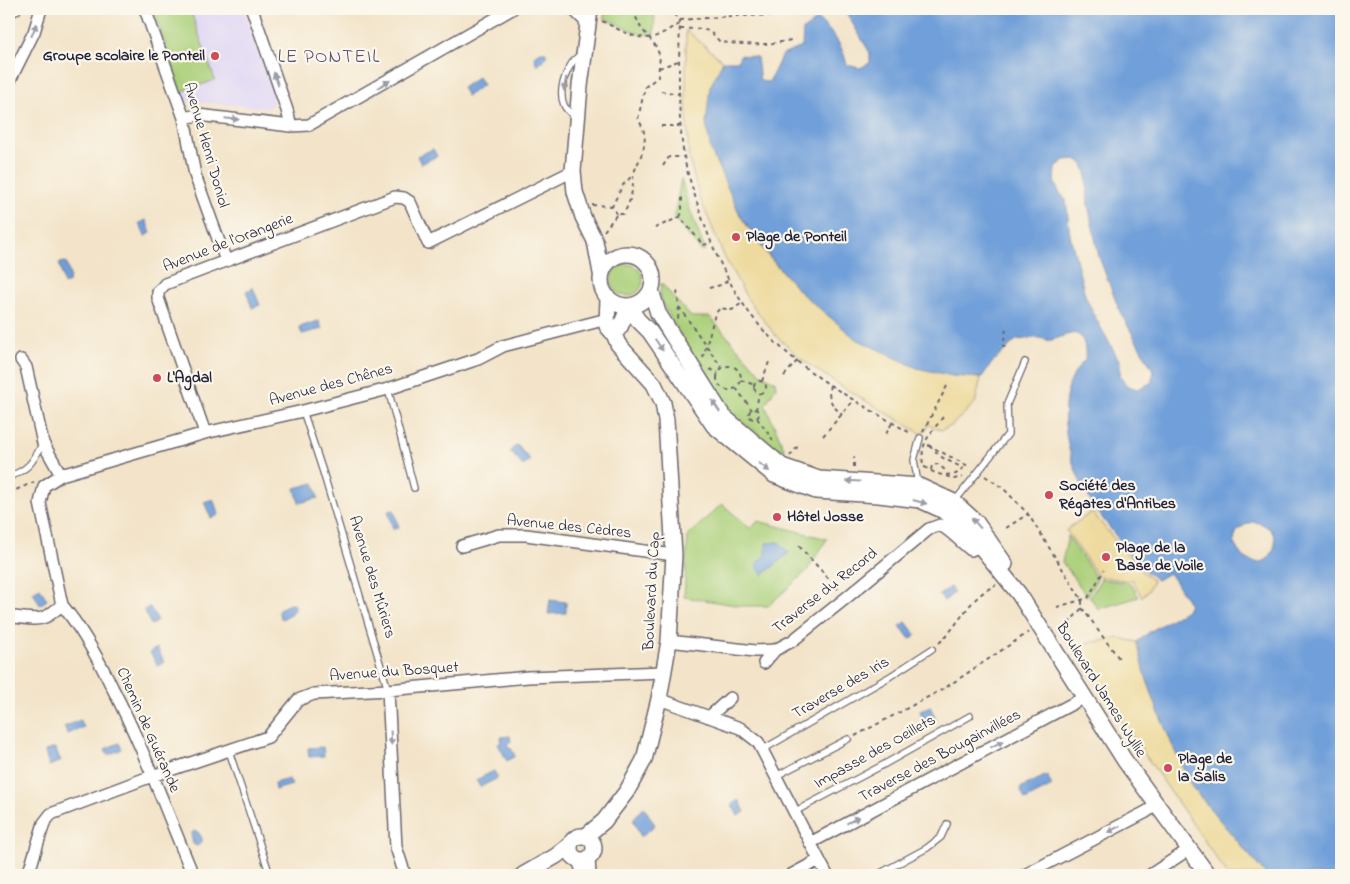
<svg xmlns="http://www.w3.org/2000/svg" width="1350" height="884" font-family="'Indie Flower',sans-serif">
	<rect width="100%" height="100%" fill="#fbf7ec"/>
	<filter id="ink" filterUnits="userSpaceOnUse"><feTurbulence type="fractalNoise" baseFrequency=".02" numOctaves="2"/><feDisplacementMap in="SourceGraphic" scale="10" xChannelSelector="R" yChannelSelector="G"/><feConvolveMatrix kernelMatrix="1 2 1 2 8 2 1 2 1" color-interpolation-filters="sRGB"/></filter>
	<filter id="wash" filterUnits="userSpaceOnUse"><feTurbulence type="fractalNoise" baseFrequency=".0096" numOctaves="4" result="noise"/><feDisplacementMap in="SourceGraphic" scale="20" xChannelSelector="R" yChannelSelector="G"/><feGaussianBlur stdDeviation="1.12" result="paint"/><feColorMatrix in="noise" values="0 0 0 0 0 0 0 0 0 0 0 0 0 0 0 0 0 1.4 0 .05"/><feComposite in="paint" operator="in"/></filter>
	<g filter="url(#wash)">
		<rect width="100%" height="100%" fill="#f3e4c9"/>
		<path fill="#ded5f6" d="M153,9H244L275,95L272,105L267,108L184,101Z"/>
		<path fill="#abd07a" stroke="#66795a" d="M153,9H190L215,80L181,92Z
			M605,9H655L654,35L639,34L604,18Z
			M681,179L690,210L705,250L701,251L674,218Z
			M611 280a16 16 0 1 1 32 0a16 16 0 1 1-32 0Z
			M661,283L691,317H710L760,373L775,381L776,387L765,405L785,450L776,448L730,412L695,359L664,307L660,294Z
			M722,504L751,529L758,521L827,539L807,571L768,606H742L684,597L688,535Z
			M1068,536L1097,579L1087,596L1062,562Z
			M1101,579L1130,583L1139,597L1098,609L1090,597Z"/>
		<path fill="#eeda9e" stroke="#887e6c" d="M686,30L723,61L710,87L711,151L741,217L769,257L800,292L856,339L953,376L981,378L975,403L951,426L941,430L929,425L922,434L844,388L805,362L775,335L747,298L725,258L699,196L689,158L686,95Z
			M1092,512L1138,568L1153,581L1148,591L1142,597L1132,579L1128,581L1098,576L1066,530Z
			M1119,638L1137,642L1146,677L1158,711L1174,749L1192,787L1266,875H1228L1070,646Z"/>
		<path fill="#709fd9" stroke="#49608a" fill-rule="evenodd" d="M844,9H1341V875H1266L1192,787L1174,749L1158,711L1146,677L1137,642L1151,631L1186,610L1189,603L1169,573L1157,580C1150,575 1142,569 1136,563C1130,556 1125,548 1120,541C1107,524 1092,506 1083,487C1065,451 1052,392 1085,360C1086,351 1085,330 1070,334C1064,335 1057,339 1051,340C1047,341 1044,339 1040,338C1032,337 1024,340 1016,340L992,363L981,378L953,376L917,368L856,339L800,292L770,257L741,217L711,151L706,124L710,87L723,61H738L740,55L757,57L760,81L769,82L782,55L802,47L803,30L818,19C834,34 842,44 847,65L860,68L870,63V53ZM1076,159L1082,163L1086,171L1088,204L1099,257L1120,312L1154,372L1151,383L1137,389L1126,385L1120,375V362L1095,317L1085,295L1070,235L1066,200L1059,192L1054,181L1055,169L1064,160ZM1253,522C1266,523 1279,533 1274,548C1262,587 1206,535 1253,522Z
			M541,52H546V57L537,66L534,56Z
			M478,77L483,85L467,96L462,88Z
			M433,149L437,156L421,164L417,156Z
			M146,220L151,233L145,236L139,223Z
			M66,262L70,276L69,282L64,284L59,263Z
			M253,288L260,305L252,308L246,291Z
			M319,321L322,329L302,334L299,327Z
			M517,445L530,460L523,466L510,451Z
			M314,483L318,498L299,503L295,488Z
			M213,499L219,515L211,518L204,502Z
			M394,510L399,528L393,529L388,511Z
			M779,542L789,553L763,575L756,565L766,554V543Z
			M950,587L954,593L944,601L939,595Z
			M40,588L47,600L40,605L33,592Z
			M550,600L566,602V613L548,614Z
			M290,604L295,605V610L283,619L280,617L278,611L283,607Z
			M150,607L157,619L155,623L151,625L144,610Z
			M906,622L916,635L910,639L900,626Z
			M157,648L164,662L158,666L150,652Z
			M930,706L936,720L926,725L920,711Z
			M80,720L84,727L68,734L64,727Z
			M510,736L511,741L507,744L509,749L511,748L515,756L507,761L498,744L501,742V737Z
			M119,743L122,749L108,755L105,749Z
			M323,747L324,756L309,757L308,748Z
			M55,748L61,761L49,766L45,751Z
			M494,771L498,778L480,787L476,780Z
			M1047,775L1052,786L1025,800L1020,788Z
			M289,779L292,785L275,790L274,783Z
			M739,800L745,812L738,816L732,804Z
			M644,807L655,825L641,837L633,819Z
			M194,831L198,832L202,838V842L197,846L193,844L191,834Z"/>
	</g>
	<g filter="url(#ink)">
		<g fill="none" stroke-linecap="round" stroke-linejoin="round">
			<g stroke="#6b666d" stroke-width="8">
				<path id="service" d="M575,116C570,113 566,110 564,105C557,89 568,63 581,54
					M388,389L414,488
					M303,411L323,472L388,690
					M9,477C30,468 32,463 43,443
					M918,484L914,460L920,438
					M955,501L1008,434L1007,404L1025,362
					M762,750L889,677L932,649
					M229,751L270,875
					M776,776L848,739
					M794,812L883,765L970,716
					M877,875L927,848L941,837L947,824"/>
			</g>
			<g stroke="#6b666d" stroke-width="14">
				<path id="minor" d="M145,9L184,118L195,175L226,261
					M252,9L287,110L291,126
					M573,9L588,24
					M9,12L15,9
					M9,82L34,32L41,9
					M184,118L198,115L291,126L309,125L512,9
					M21,360L26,367L43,443L61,475
					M205,433L158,298V292L165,284L395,197L404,198L410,202L428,243L573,171
					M462,546L499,535H526L674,555
					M62,605C83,630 99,660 113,689C144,749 167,813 193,875
					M9,617C21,616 34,622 45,617C51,615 57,608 62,605L40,503L44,486L61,475L205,433L303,411L388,389L478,359L503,346L607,319
					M669,641L755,651L775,650L792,641L846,598L929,529L940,525C952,531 960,542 971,550L980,546
					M764,663L775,650
					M388,690L396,847L405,875
					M659,699L740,728L758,742L827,875
					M709,717L730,698
					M810,843L1085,697
					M589,858L590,875
					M577,859L584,875
					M28,875L44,823L51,814L152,776L268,737L298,700L314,694L388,690L528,677L664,672
					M791,875L819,860
					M1025,875L1146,812L1156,805
					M1150,875L1188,850"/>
			</g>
			<g stroke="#6b666d" stroke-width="18">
				<path id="tertiary" d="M590,9L580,86L573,171L575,192L583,217L595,241L601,273
					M601 280a26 26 0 1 1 52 0a26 26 0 1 1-52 0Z
					M651,290L658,313L723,416L782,466L819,479L919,486L954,502L976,522L1005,564
					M629,307L638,320L650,332L714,426L774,475L816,491L879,495L920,500L942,510L968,531L1019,594L1125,761L1208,875
					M614,334L620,327L629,307
					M570 848a12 12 0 1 1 24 0a12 12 0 1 1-24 0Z
					M586,836L604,821L627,791L644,760L659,699L669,641L674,555L666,420L663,403L654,384L618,344L614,334L607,326L608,299
					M523,875L556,856L570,845"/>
			</g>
			<path stroke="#6b666d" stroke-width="2" stroke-dasharray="4 4" stroke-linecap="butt" d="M668,9L680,20C679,64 677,113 684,156C686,170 691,183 695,196C711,248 734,303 774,341C813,379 864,406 912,434
				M773,9L775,12L773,15
				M753,14L765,9
				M680,20L732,16L792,15
				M602,21C619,29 640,44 659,35C666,32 672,27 680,24
				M680,29C700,29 706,25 720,42C748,45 767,46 795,39
				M659,68L678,61
				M661,91L680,94
				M661,126H682
				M663,166L669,157H683
				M592,205L612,206
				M617,214L612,206L623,185L633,175
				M680,217L682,212V194
				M655,228L680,217L703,245L711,243
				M604,231L617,214H623C630,205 634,187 633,175C641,154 652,140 638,119L645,87L658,77L660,56L655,45L641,28L632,9
				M709,288L721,285L729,280
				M677,291L679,307L722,368
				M678,319L679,307
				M1006,329L1003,346L1009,347
				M703,358L715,314L720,308L732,310L742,303
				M717 378a12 12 0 1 1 24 0a12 12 0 1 1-24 0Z
				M710,369L718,373
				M784,376L797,361
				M741,380L755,385
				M762,381L769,362
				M754 387a6 6 0 1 1 12 0a6 6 0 1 1-12 0Z
				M830,385C827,399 832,405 842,415
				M736,388L752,410
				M749 414a5 5 0 1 1 10 0a5 5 0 1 1-10 0Z
				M756,410L759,393
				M757,418L773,440
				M923,432L948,384
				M886,434L892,423
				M823,436L854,400
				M928,445L970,467
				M929,446L943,458L963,468L956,474L942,475
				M790,456L798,446
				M854,467V457
				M931,470L932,465L938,464L945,470
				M946,476L954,479L963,477
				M985,476L1004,489L1028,514L1082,600V608L1060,633
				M9,493L34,482
				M1006,528L1028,514
				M799,546L838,589
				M1057,607L1088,598L1104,570
				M1082,608L1094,624
				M1097,629L1121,661
				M939,643C960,625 968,597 996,585
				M855,736L945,688L1029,632"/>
			<use href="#service" stroke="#fff" stroke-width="5.5"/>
			<use href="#minor" stroke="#fff" stroke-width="11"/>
			<use href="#tertiary" stroke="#fff" stroke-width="15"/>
			<path stroke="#6b666d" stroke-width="2" stroke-dasharray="4 4" stroke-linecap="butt" d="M942,475L935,473L923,466C920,441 930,435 943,417"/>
		</g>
		<defs><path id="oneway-solid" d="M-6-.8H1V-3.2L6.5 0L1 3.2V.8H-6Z" transform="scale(1.25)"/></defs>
		<g fill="#9c9ca7">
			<use href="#oneway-solid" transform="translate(34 30) rotate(-68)"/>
			<use href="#oneway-solid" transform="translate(276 79) rotate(-109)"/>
			<use href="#oneway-solid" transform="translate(384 84) rotate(-30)"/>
			<use href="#oneway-solid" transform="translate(565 84) rotate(100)"/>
			<use href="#oneway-solid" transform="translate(232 119) rotate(6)"/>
			<use href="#oneway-solid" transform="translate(659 345) rotate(56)"/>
			<use href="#oneway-solid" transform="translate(716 406) rotate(-123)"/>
			<use href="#oneway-solid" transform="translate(764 467) rotate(39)"/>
			<use href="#oneway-solid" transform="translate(853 481) rotate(-176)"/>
			<use href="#oneway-solid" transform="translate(920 502) rotate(15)"/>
			<use href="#oneway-solid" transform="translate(976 523) rotate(-131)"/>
			<use href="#oneway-solid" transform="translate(391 738) rotate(87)"/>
			<use href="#oneway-solid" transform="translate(997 744) rotate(-28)"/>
			<use href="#oneway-solid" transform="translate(853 820) rotate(-28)"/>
			<use href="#oneway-solid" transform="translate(1114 829) rotate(153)"/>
		</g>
	</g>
	<g fill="#d1495b" stroke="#fbf7ec" stroke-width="2">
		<circle cx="215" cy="56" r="5"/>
		<circle cx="736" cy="237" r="5"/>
		<circle cx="157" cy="378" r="5"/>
		<circle cx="1049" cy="495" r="5"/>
		<circle cx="777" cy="517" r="5"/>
		<circle cx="1106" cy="557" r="5"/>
		<circle cx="1168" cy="768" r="5"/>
	</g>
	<g text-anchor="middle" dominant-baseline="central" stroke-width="4.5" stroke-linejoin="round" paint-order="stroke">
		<g font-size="16" font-weight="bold" fill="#22223b" stroke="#fbf7ec" text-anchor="start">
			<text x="205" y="56" text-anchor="end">Groupe scolaire le Ponteil</text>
			<text x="746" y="237">Plage de Ponteil</text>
			<text x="167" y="378">L'Agdal</text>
			<text x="1059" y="486">Société des<tspan x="1059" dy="18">Régates d'Antibes</tspan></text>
			<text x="787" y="517">Hôtel Josse</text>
			<text x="1116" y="548">Plage de la<tspan x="1116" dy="18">Base de Voile</tspan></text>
			<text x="1178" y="759">Plage de<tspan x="1178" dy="18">la Salis</tspan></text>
		</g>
		<g font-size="16" fill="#22223b" stroke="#fbf7ec">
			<text transform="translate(206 145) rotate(74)">Avenue Henri Doniol</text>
			<text transform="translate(228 243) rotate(-21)">Avenue de l'Orangerie</text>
			<text transform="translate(331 385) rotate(-15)">Avenue des Chênes</text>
			<text transform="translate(569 527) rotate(6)">Avenue des Cèdres</text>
			<text transform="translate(372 577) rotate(73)">Avenue des Mûriers</text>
			<text transform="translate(652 591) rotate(-87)">Boulevard du Cap</text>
			<text transform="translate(825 591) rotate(-38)">Traverse du Record</text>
			<text transform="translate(394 672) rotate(-4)">Avenue du Bosquet</text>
			<text transform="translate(841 688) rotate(-30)">Traverse des Iris</text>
			<text transform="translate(1101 690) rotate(58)">Boulevard James Wyllie</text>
			<text transform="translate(148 730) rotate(66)">Chemin de Guérande</text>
			<text transform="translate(875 752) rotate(-29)">Impasse des Oeillets</text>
			<text transform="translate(940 756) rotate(-28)">Traverse des Bougainvillées</text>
		</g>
		<g font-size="19" letter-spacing="1" fill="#5d5173" stroke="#fbf7ec">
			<text x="329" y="57">LE PONTEIL</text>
		</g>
	</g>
	<rect width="1350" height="884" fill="none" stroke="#fbf7ec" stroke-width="30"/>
</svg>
